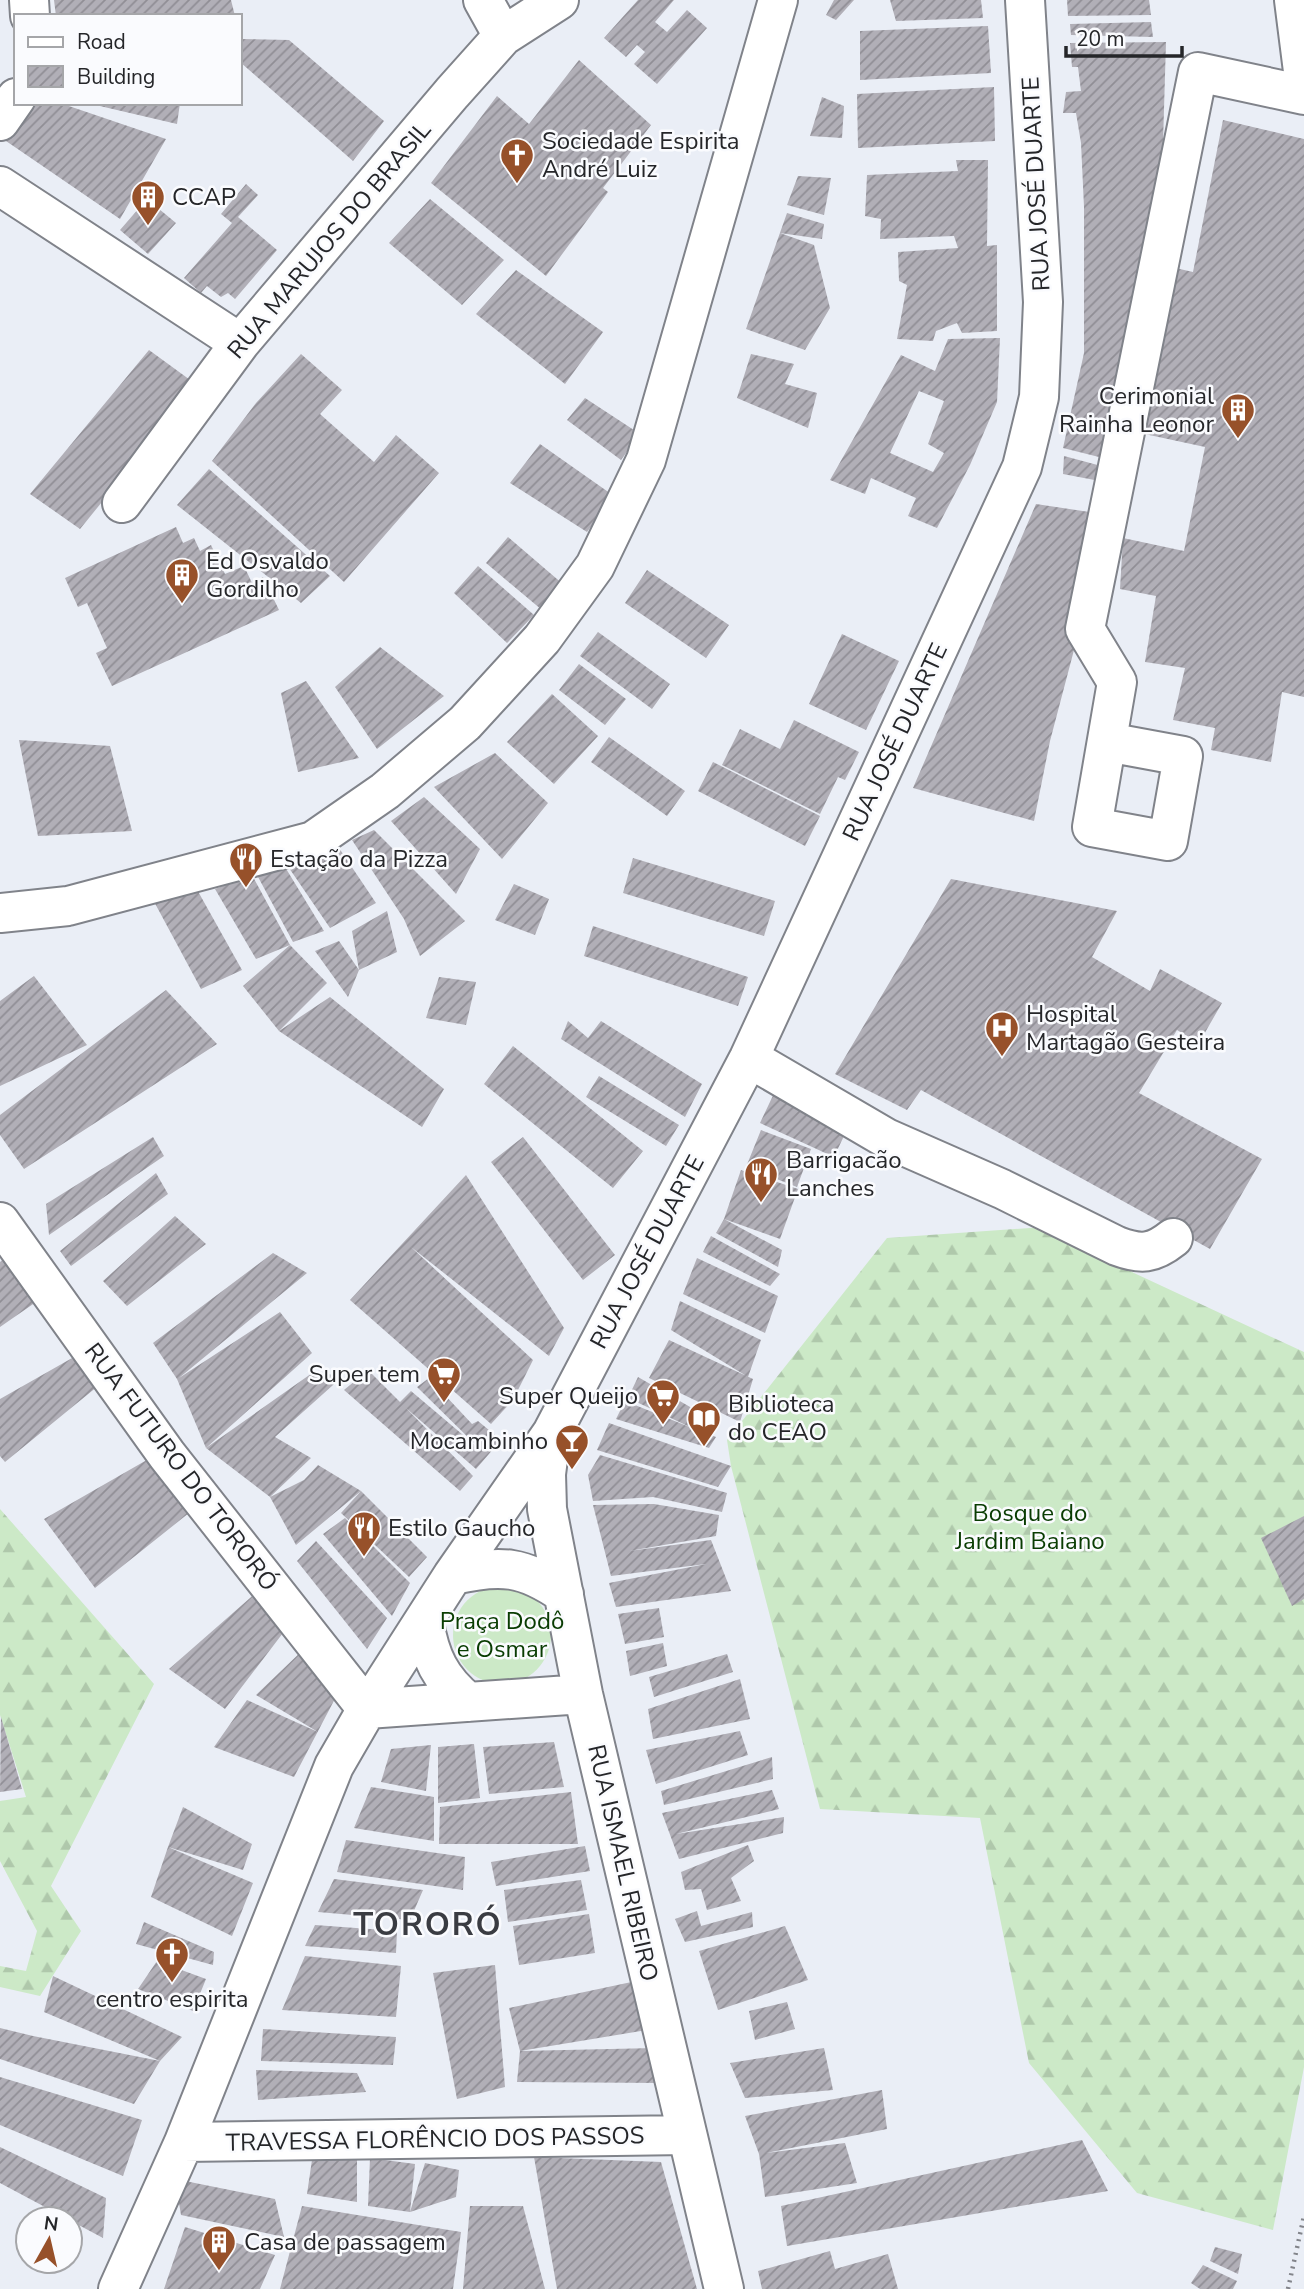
<svg xmlns="http://www.w3.org/2000/svg" width="1304" height="2289" font-family="'Nunito Sans',sans-serif">
	<defs>
		<pattern id="forest-firs" width="22" height="20" patternUnits="userSpaceOnUse" patternTransform="scale(1.75)"><rect width="22" height="20" fill="#cce9c7"/><path d="M5 1l3.5 6h-7zM16 11l3.5 6h-7z" fill="#afc8ab"/></pattern>
		<pattern id="building-hatch" width="6" height="6" patternUnits="userSpaceOnUse" patternTransform="scale(1.75)"><rect width="6" height="6" fill="#b1afb7"/><path d="M-1 1l2-2M0 6l6-6M5 7l2-2" fill="none" stroke="#908e95"/></pattern>
	</defs>
	<rect width="100%" height="100%" fill="#eaeef6"/>
	<path fill="url(#forest-firs)" d="M1058,1226L1134,1273L1304,1352V2067L1273,2230L1137,2193L1029,2063L980,1818L820,1809L731,1466L727,1440L887,1238Z
		M0,1509L154,1684L51,1886L81,1931L40,1996L0,1987V1966L26,1971L37,1931L0,1861V1801L26,1797L0,1715Z"/>
	<path fill="#cce9c7" d="M453 1635a49 49 0 1 1 98 0a49 49 0 1 1-98 0Z"/>
	<path fill="url(#building-hatch)" fill-rule="evenodd" d="M54,0H231L235,16H56Z
		M638,0H674L655,22L667,32L687,10L707,28L657,84L634,64L645,52L637,45L626,57L604,38Z
		M834,0H854L836,20L826,15Z
		M890,0H981L983,18L896,21Z
		M1067,0H1149L1151,15L1068,16Z
		M1151,22L1153,37L1071,35L1070,24Z
		M988,26L991,73L860,80V31Z
		M240,39L289,40L384,121L353,161L240,62Z
		M1166,42L1163,143L1107,459L1063,448L1084,353V207L1081,143L1076,113H1063L1066,92L1081,91L1078,67H1072L1070,43Z
		M579,60L651,125L603,188L608,192L546,276L431,183L497,96L529,124Z
		M994,87L995,141L858,148L857,94Z
		M822,97L844,106L842,138L810,136Z
		M30,103H60L166,139L120,219L6,141Z
		M87,103H180L177,124Z
		M1223,120L1304,139V697L1282,692L1271,762L1211,750L1215,728L1173,720L1185,668L1145,662L1156,596L1120,589L1123,538L1184,551L1205,447L1140,433L1171,267L1193,272Z
		M956,160H988L987,246L997,245V331L962,333L957,323L936,331L933,341L897,339L907,285L899,281L898,252L958,248L954,236L880,239L881,219L865,216L867,175L958,171Z
		M798,176L831,178L824,215L787,205Z
		M246,184L258,195L238,217L277,250L235,299L228,293L221,297L207,286L201,293L184,278L232,223L221,214Z
		M147,199L176,223L148,254L120,230Z
		M430,199L504,260L462,305L389,243Z
		M787,213L824,224L822,239L780,233L814,245L830,308L805,350L746,329Z
		M516,270L603,332L565,384L476,314Z
		M1000,338L997,402L970,465L937,528L908,516L916,498L871,478L865,494L830,480L901,355L935,371L948,339ZM919,391L944,401L928,444L944,453L933,472L890,453Z
		M149,350L197,385L80,529L30,494Z
		M301,354L342,390L320,414L374,462L396,435L439,473L344,582L212,461L256,403Z
		M751,354L794,364L785,384L817,393L808,428L737,398Z
		M585,398L640,434L621,460L567,420Z
		M540,444L614,496L587,532L510,483Z
		M1064,456L1105,467V482L1063,474Z
		M209,469L330,576L301,603L177,505Z
		M1036,504L1096,513L1074,650L1050,741L1034,821L913,788Z
		M176,527L183,543L194,538L200,551L211,545L225,574L244,566L252,583L263,577L279,610L112,686L96,653L107,648L87,603L78,607L65,578Z
		M508,537L564,585L542,610L486,563Z
		M478,566L534,615L507,643L454,593Z
		M647,570L729,625L706,658L625,603Z
		M598,632L670,684L652,709L580,656Z
		M842,634L899,661L866,730L809,704Z
		M380,647L444,696L377,749L335,687Z
		M579,664L626,699L605,725L559,690Z
		M306,681L359,758L298,772L281,693Z
		M552,694L598,736L554,784L507,742Z
		M794,720L859,752L845,780L838,777L820,814L722,765L740,729L780,749Z
		M609,737L685,791L667,816L591,762Z
		M19,740L110,746L132,831L38,836Z
		M495,753L548,803L502,859L434,787Z
		M713,762L820,816L805,846L698,791Z
		M424,797L480,849L456,894L391,821Z
		M374,830L465,921L420,956L404,919L352,840Z
		M337,845L376,903L330,928L289,868Z
		M633,858L775,901L764,936L623,893Z
		M285,867L324,931L293,942L257,875Z
		M252,875L290,945L327,983L279,1031L330,997L444,1089L422,1127L279,1031L243,986L290,945L256,959L215,889Z
		M951,879L1117,911L1092,957L1150,991L1160,969L1222,1003L1199,1043L1177,1030L1139,1093L1262,1159L1210,1249L921,1090L907,1110L835,1074Z
		M514,884L549,899L535,935L495,920Z
		M195,886L242,970L201,989L151,896Z
		M387,911L397,952L359,970L348,997L315,951L339,941L359,970L352,931Z
		M593,926L748,977L738,1006L584,956Z
		M34,976L87,1045L0,1086V1001Z
		M439,977L476,982L466,1025L426,1018Z
		M166,990L217,1044L24,1169L0,1135V1115Z
		M568,1021L588,1038L601,1021L702,1084L685,1117L561,1039Z
		M513,1046L643,1151L613,1188L484,1084Z
		M599,1076L679,1125L666,1146L586,1097Z
		M778,1085L852,1119L834,1157L760,1123Z
		M761,1130L811,1149L797,1187L746,1167Z
		M153,1137L164,1156L49,1235L46,1204Z
		M523,1137L615,1255L583,1280L491,1162Z
		M741,1170L798,1189L780,1239L724,1219Z
		M156,1173L168,1194L71,1266L60,1251Z
		M466,1175L564,1328L549,1356L411,1247L533,1360L513,1400L491,1424L350,1300Z
		M175,1216L206,1244L127,1306L103,1281Z
		M724,1219L782,1250L778,1267L716,1233Z
		M711,1236L780,1274L770,1286L703,1252Z
		M273,1253L307,1273L179,1378L280,1312L312,1353L206,1448L177,1379L153,1343Z
		M7,1256L49,1293L0,1327V1262Z
		M697,1258L778,1296L765,1333L683,1294Z
		M680,1301L761,1340L748,1377L671,1330Z
		M669,1340L753,1379L740,1422L649,1378Z
		M88,1349L109,1377L5,1462L0,1456V1399Z
		M368,1370L400,1402L411,1391L482,1451L417,1387L429,1378L472,1424L478,1421L501,1440L476,1469L406,1408L473,1476L460,1491L344,1390Z
		M315,1371L342,1377L275,1437L311,1458L270,1497L206,1448Z
		M638,1377L711,1419L704,1432L716,1437L709,1448L616,1419L625,1401L692,1428L628,1398Z
		M609,1423L731,1466L718,1487L597,1450Z
		M600,1455L727,1493L722,1512L653,1497L593,1501L588,1475Z
		M152,1457L194,1509L95,1588L44,1519Z
		M318,1465L361,1491L296,1545L270,1497L304,1480Z
		M361,1491L427,1557L409,1577L341,1513Z
		M654,1504L719,1515L716,1536L629,1551L711,1540L731,1591L616,1607L609,1583L706,1564L611,1576L593,1505Z
		M1304,1516V1599L1292,1606L1261,1538Z
		M345,1518L410,1583L392,1616L323,1534Z
		M316,1541L387,1618L367,1649L297,1561Z
		M258,1591L286,1629L225,1709L169,1669Z
		M659,1608L664,1637L625,1644L618,1614Z
		M663,1643L667,1666L630,1676L626,1651Z
		M305,1648L338,1693L294,1777L214,1747L247,1700L318,1732L256,1695Z
		M727,1654L733,1672L654,1697L649,1677Z
		M740,1679L750,1719L653,1739L648,1709Z
		M1,1717L22,1789L0,1792Z
		M740,1731L748,1755L656,1784L646,1750Z
		M554,1742L564,1787L489,1794L483,1747Z
		M474,1744L480,1798L438,1803V1747Z
		M431,1745L426,1791L381,1782L391,1749Z
		M772,1757L773,1779L664,1805L661,1791Z
		M371,1787L434,1797V1841L354,1828Z
		M772,1790L779,1809L676,1834L784,1817L783,1833L679,1859L662,1813Z
		M571,1792L578,1844H439L440,1807Z
		M183,1807L252,1844L243,1870L168,1847L253,1883L232,1936L151,1897L168,1847Z
		M346,1840L465,1857L463,1890L337,1872Z
		M748,1845L754,1861L731,1878L741,1901L707,1910L701,1889L685,1890L681,1872Z
		M585,1846L590,1871L496,1886L491,1862Z
		M334,1879L423,1890L410,1920L318,1912Z
		M581,1880L587,1910L508,1922L504,1890Z
		M697,1911L701,1926L752,1912L753,1927L685,1942L675,1919Z
		M589,1914L595,1953L519,1965L513,1926Z
		M144,1922L214,1952L213,1965L136,1944Z
		M315,1925L397,1931L396,1953L305,1946Z
		M785,1926L808,1980L718,2010L699,1951Z
		M305,1956L401,1966L396,2017L282,2010Z
		M157,1961L206,1979L193,2011L138,1989Z
		M495,1965L505,2087L457,2099L433,1973Z
		M53,1976L182,2037L160,2061L44,2012Z
		M641,1980L653,2029L520,2051L509,2008Z
		M787,2002L795,2029L755,2040L749,2011Z
		M0,2028L33,2036L160,2061L134,2104L0,2059Z
		M263,2029L396,2037L393,2065L261,2061Z
		M655,2048L660,2083L517,2082L520,2051Z
		M824,2048L833,2090L745,2098L730,2063Z
		M256,2070L357,2073L366,2092L258,2100Z
		M0,2077L142,2120L123,2176L0,2125Z
		M882,2090L887,2129L766,2153L845,2143L857,2183L765,2197L759,2154L745,2116Z
		M1082,2140L1108,2191L787,2246L781,2206Z
		M0,2147L106,2198L103,2238L0,2183Z
		M313,2153L357,2159V2202L307,2194Z
		M534,2157L661,2162L697,2289H557Z
		M370,2158L415,2164L410,2212L425,2163L459,2170L456,2197L410,2212L368,2206Z
		M175,2179L275,2199L284,2237L181,2215Z
		M302,2206L461,2232L453,2289H280Z
		M470,2206H523L545,2289H463Z
		M185,2227L275,2255L260,2289H164Z
		M1215,2247L1242,2254L1238,2274L1210,2261Z
		M830,2251L835,2269L888,2254L898,2289H762L758,2271Z
		M1203,2265L1237,2281L1233,2289H1200L1191,2283Z"/>
	<g fill="none" stroke-linecap="round" stroke-linejoin="round">
		<g stroke="#80838a" stroke-width="42">
			<path id="minor" d="M29,0L30,16
				M483,0L503,36
				M1294,0L1304,79
				M0,121L16,98
				M0,186L240,343
				M122,503L240,343L452,93L503,36L559,0
				M1107,742L1183,756L1168,841L1092,827L1117,682L1085,629L1198,72L1304,95
				M0,913L68,906L313,841L385,791L465,723L542,639L595,566L646,460L778,0
				M749,1058L886,1138L1002,1189L1117,1246C1141,1255 1153,1254 1173,1238
				M0,1222L167,1455L367,1709
				M551,1435L546,1474L547,1509L583,1694L724,2289
				M453,1575C501,1564 524,1566 564,1594
				M424,1622C430,1657 440,1679 468,1702
				M367,1709L583,1694
				M184,2142L687,2135
				M118,2289L184,2142L334,1766L367,1709L453,1575L552,1433L749,1058L1022,467L1039,397L1043,302L1025,0"/>
		</g>
		<path stroke="#82848a" stroke-width="4.5" stroke-dasharray="2 5" stroke-linecap="butt" d="M1288,2289L1304,2216"/>
		<use href="#minor" stroke="#fff" stroke-width="38"/>
	</g>
	<defs>
		<g id="church-pin" transform="scale(1.75)"><path d="M0 17L-7.5 6A9.5 9.5 0 1 1 7.5 6Z" fill="#97512a" stroke="#fafbfe"/><path d="M-1.2-6h2.4v3.5h3.3v2.4h-3.3V6h-2.4V-.1h-3.3v-2.4h3.3Z" fill="#fff"/></g>
		<g id="building-pin" transform="scale(1.75)"><path d="M0 17L-7.5 6A9.5 9.5 0 1 1 7.5 6Z" fill="#97512a" stroke="#fafbfe"/><path d="M-4-6H4V6H1V3H-1V6H-4ZM-2.5-4.3h1.7v1.8h-1.7ZM.8-4.3h1.7v1.8H.8ZM-2.5-1h1.7V.8h-1.7ZM.8-1h1.7V.8H.8Z" fill="#fff"/></g>
		<g id="restaurant-pin" transform="scale(1.75)"><path d="M0 17L-7.5 6A9.5 9.5 0 1 1 7.5 6Z" fill="#97512a" stroke="#fafbfe"/><path d="M-5-6h1v4h1v-4h1v4h1v-4h1v5L-1.5 .5V6h-2V.5L-5-1ZM5-6V6H3V1.5H1.5Q1.5-4 5-6Z" fill="#fff"/></g>
		<g id="hospital-pin" transform="scale(1.75)"><path d="M0 17L-7.5 6A9.5 9.5 0 1 1 7.5 6Z" fill="#97512a" stroke="#fafbfe"/><path d="M-5-5h3v3.5h4V-5h3V5h-3V1.5h-4V5h-3Z" fill="#fff"/></g>
		<g id="supermarket-pin" transform="scale(1.75)"><path d="M0 17L-7.5 6A9.5 9.5 0 1 1 7.5 6Z" fill="#97512a" stroke="#fafbfe"/><path d="M-6-5.5h2.5l.6 2H6L4.5 2H-2.5L-4.4-4H-6ZM-1.5 3.2a1.3 1.3 0 1 0 .1 0ZM3 3.2a1.3 1.3 0 1 0 .1 0Z" fill="#fff"/></g>
		<g id="library-pin" transform="scale(1.75)"><path d="M0 17L-7.5 6A9.5 9.5 0 1 1 7.5 6Z" fill="#97512a" stroke="#fafbfe"/><path d="M-6-4Q-3-5.5-.7-3.5V5Q-3 3-6 4ZM6-4Q3-5.5 .7-3.5V5Q3 3 6 4Z" fill="#fff"/></g>
		<g id="bar-pin" transform="scale(1.75)"><path d="M0 17L-7.5 6A9.5 9.5 0 1 1 7.5 6Z" fill="#97512a" stroke="#fafbfe"/><path d="M-6-5H6L.8 .8V4.5H3.5V6h-7V4.5H-.8V.8Z" fill="#fff"/></g>
	</defs>
	<g fill-rule="evenodd">
		<use href="#church-pin" x="517" y="155"/>
		<use href="#building-pin" x="148" y="197"/>
		<use href="#building-pin" x="1238" y="410"/>
		<use href="#building-pin" x="182" y="575"/>
		<use href="#restaurant-pin" x="246" y="859"/>
		<use href="#hospital-pin" x="1002" y="1028"/>
		<use href="#restaurant-pin" x="761" y="1174"/>
		<use href="#supermarket-pin" x="444" y="1374"/>
		<use href="#supermarket-pin" x="663" y="1396"/>
		<use href="#library-pin" x="704" y="1418"/>
		<use href="#bar-pin" x="572" y="1441"/>
		<use href="#restaurant-pin" x="364" y="1528"/>
		<use href="#church-pin" x="172" y="1954"/>
		<use href="#building-pin" x="219" y="2242"/>
	</g>
	<g text-anchor="middle" dominant-baseline="central" stroke-width="5" stroke-linejoin="round" paint-order="stroke">
		<g font-size="24" fill="#252629" stroke="#fafbfe" text-anchor="start">
			<text x="542" y="141">Sociedade Espirita<tspan x="542" dy="28">André Luiz</tspan></text>
			<text x="172" y="197">CCAP</text>
			<text x="1214" y="396" text-anchor="end">Cerimonial<tspan x="1214" dy="28">Rainha Leonor</tspan></text>
			<text x="206" y="561">Ed Osvaldo<tspan x="206" dy="28">Gordilho</tspan></text>
			<text x="270" y="859">Estação da Pizza</text>
			<text x="1026" y="1014">Hospital<tspan x="1026" dy="28">Martagão Gesteira</tspan></text>
			<text x="786" y="1160">Barrigacão<tspan x="786" dy="28">Lanches</tspan></text>
			<text x="420" y="1374" text-anchor="end">Super tem</text>
			<text x="638" y="1396" text-anchor="end">Super Queijo</text>
			<text x="728" y="1404">Biblioteca<tspan x="728" dy="28">do CEAO</tspan></text>
			<text x="548" y="1441" text-anchor="end">Mocambinho</text>
			<text x="388" y="1528">Estilo Gaucho</text>
			<text x="172" y="1999" text-anchor="middle">centro espirita</text>
			<text x="244" y="2242">Casa de passagem</text>
		</g>
		<g font-size="24" fill="#252629" stroke="#fafbfe">
			<text transform="translate(1036 184) rotate(-93)">RUA JOSÉ DUARTE</text>
			<text transform="translate(329 240) rotate(-50)">RUA MARUJOS DO BRASIL</text>
			<text transform="translate(895 742) rotate(-65)">RUA JOSÉ DUARTE</text>
			<text transform="translate(647 1252) rotate(-62)">RUA JOSÉ DUARTE</text>
			<text transform="translate(181 1467) rotate(53)">RUA FUTURO DO TORORÓ</text>
			<text transform="translate(623 1863) rotate(77)">RUA ISMAEL RIBEIRO</text>
			<text transform="translate(435 2139) rotate(-1)">TRAVESSA FLORÊNCIO DOS PASSOS</text>
		</g>
		<g font-size="24" fill="#093c02" stroke="#fafbfe">
			<text x="1030" y="1513">Bosque do<tspan x="1030" dy="28">Jardim Baiano</tspan></text>
			<text x="502" y="1621">Praça Dodô<tspan x="502" dy="28">e Osmar</tspan></text>
		</g>
		<g font-size="32" font-weight="bold" letter-spacing="2" fill="#3a3c42" stroke="#fafbfe">
			<text x="428" y="1924">TORORÓ</text>
		</g>
	</g>
	<rect x="14" y="14" width="228" height="91" fill="#fafbfe" stroke="#a5a6a9" stroke-width="2"/>
	<rect x="28" y="37" width="35" height="10" fill="#ffffff" stroke="#a5a6a9" stroke-width="2"/>
	<text x="77" y="49" font-size="21" fill="#252629">Road</text>
	<rect x="28" y="66" width="35" height="21" fill="url(#building-hatch)" stroke="#a5a6a9" stroke-width="2"/>
	<text x="77" y="84" font-size="21" fill="#252629">Building</text>
	<g transform="translate(49 2240) rotate(8)"><circle r="33" fill="#fafbfe" stroke="#a5a6a9" stroke-width="2"/>
	<path d="M0-5L12 26L0 18L-12 26Z" fill="#97512a"/>
	<text y="-10" font-size="19" font-weight="bold" text-anchor="middle" fill="#252629">N</text>
	</g>
	<path d="M1066 46v10h116v-10" fill="none" stroke="#252629" stroke-width="3.5"/>
	<text x="1076" y="46" font-size="21" fill="#252629" stroke="#fafbfe" stroke-width="5" paint-order="stroke">20 m</text>
</svg>
